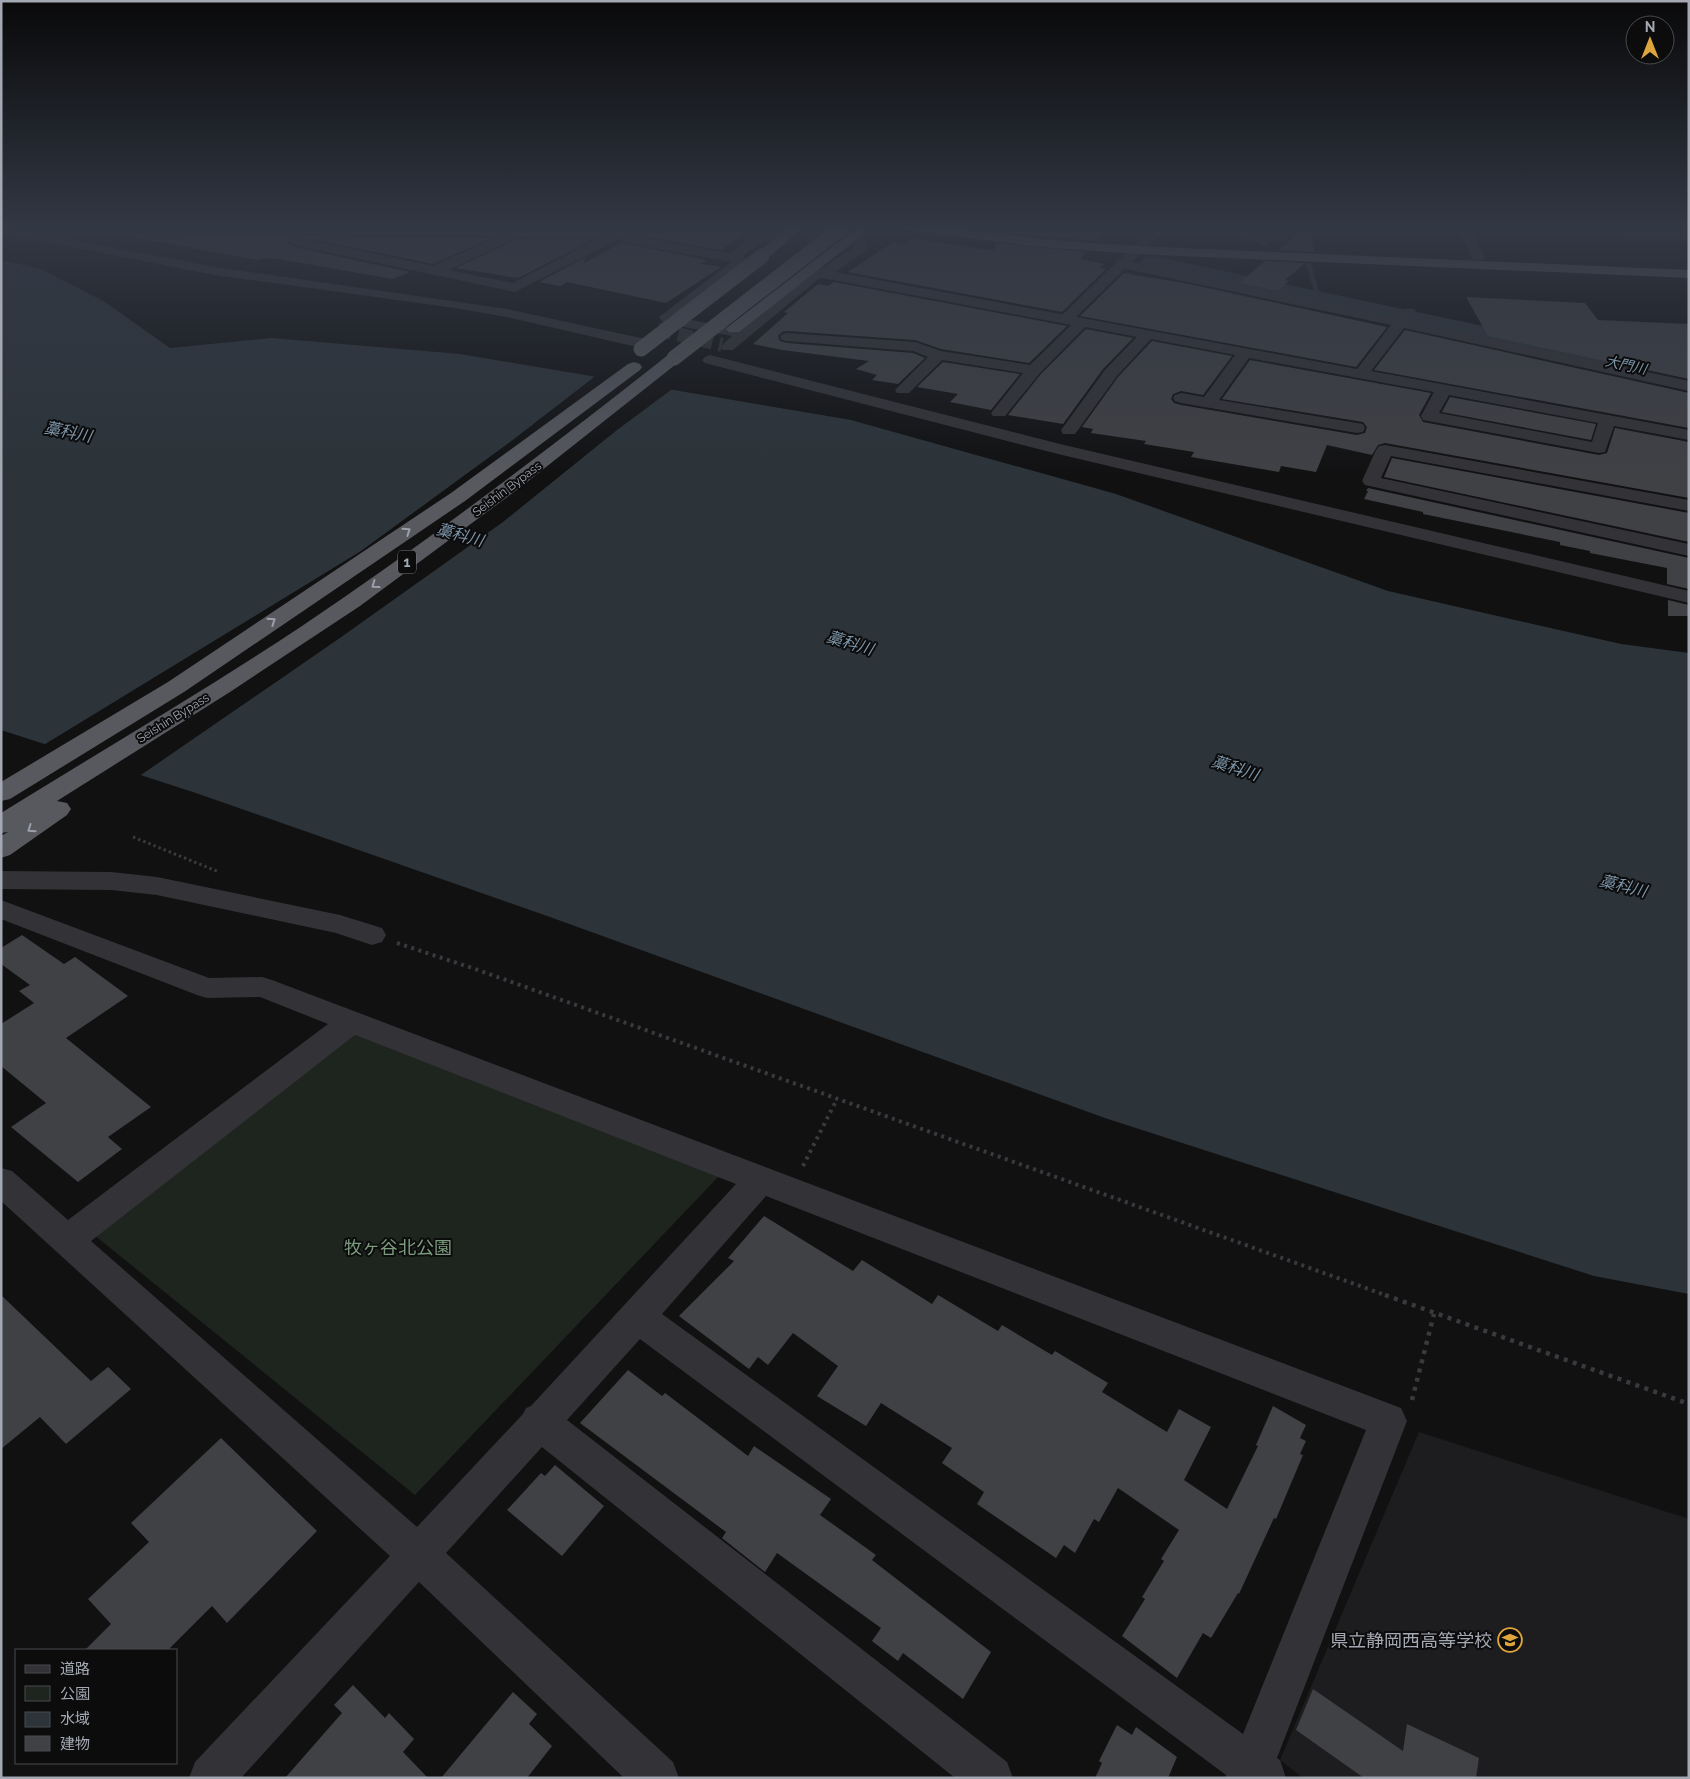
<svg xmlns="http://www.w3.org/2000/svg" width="1690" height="1779" font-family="Raleway,'Noto Sans JP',sans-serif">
	<rect width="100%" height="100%" fill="#111112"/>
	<path fill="#1d1d1f" d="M1419,1432L1689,1519V1778H1303L1280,1760Z"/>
	<path fill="#1e251f" d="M355,1035L719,1176L415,1495L93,1234Z"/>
	<path fill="#2c343a" d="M1,260L41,269L105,302L170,348L272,338L460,354L851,420L1116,494L1388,591L1621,644L1689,653V1294L1594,1276L1105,1118L550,917L196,793L1,730Z"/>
	<path fill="#111112" d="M598,374L675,387L617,430L503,522L337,640L138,777L42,746L361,551L514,439Z"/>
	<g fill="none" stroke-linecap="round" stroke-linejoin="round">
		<path stroke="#2c343a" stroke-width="5" d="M1252,238L1265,243
			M1309,265L1319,300"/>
		<path fill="#2c343a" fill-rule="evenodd" d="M1152,256L1607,352L1618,354L1622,361L1618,368L1607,370L1143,270L1139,264L1143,258Z"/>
	</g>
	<path fill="#404145" d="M311,226H602L601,228Z
		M684,226H754L721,250L642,236L668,232L675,227Z
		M996,226H1110L1096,241L996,232Z
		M1308,226H1310L1314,252L1278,250Z
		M137,234L292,236L286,242L294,247L410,272L393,279L279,259L264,258L259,260L219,253L137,238Z
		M298,236L491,238L433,264Z
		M912,238L995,251V243L1086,252L1080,259L1105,264L1100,268L1106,269L1062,312L848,272L893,242L903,244Z
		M518,239L592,240L518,278L456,268Z
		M621,243L707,260L701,264L721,267L666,303L567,282L560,286L539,282L586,257L583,264Z
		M1265,261L1305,263L1285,280L1289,281L1278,291L1239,283Z
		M1124,273L1189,284L1387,327L1356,367L1080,316Z
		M834,282L1067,326L1029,363L941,349L915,340L787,331L782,332L778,336L780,341L787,343L913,353L925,358L898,384L872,380L877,375L856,369L869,361L782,350L753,344L788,313L784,312L818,284L828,286Z
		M1466,297L1585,303L1598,320L1689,324V379L1488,336Z
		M1086,329L1133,338L1103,369L1063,424L1008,415L1041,374Z
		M1405,330L1689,393V428L1374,370Z
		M1152,341L1232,356L1203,395L1181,391L1173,394L1171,399L1174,403L1181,405L1357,435L1365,433L1367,427L1363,422L1222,399L1250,360L1431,393L1419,415L1423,422L1599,455L1607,453L1615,428L1689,442V498L1385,443L1378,445L1372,455L1327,445L1316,472L1281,466L1279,472L1191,457L1194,452L1144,444L1146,441L1091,433L1093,429L1082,427L1118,377Z
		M943,362L1020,374L991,410L950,402L958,394L917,387Z
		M1450,397L1596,424L1591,440L1442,412Z
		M1392,458L1689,513V542L1384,477Z
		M1368,488L1689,558V589L1667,584V568L1590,553V551L1560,545V542L1423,514V512L1364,499L1368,491H1366Z
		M1668,600L1689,605V616H1668Z
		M22,935L64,964L75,957L128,996L66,1038L151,1107L108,1137L122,1149L78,1182L11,1127L46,1103L1,1066V1024L34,1003L19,991L30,985L1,964V948Z
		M764,1216L853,1271L862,1260L932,1304L938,1295L998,1331L1002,1325L1052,1355L1055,1351L1108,1383L1102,1392L1167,1432L1179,1409L1211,1427L1184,1480L1227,1509L1258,1446L1256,1445L1273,1406L1306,1425L1300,1438L1306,1441L1300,1454L1303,1455L1276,1519L1274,1518L1239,1594L1238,1593L1211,1638L1203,1633L1177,1678L1122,1636L1145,1599L1142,1597L1164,1561L1161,1559L1179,1530L1118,1488L1099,1522L1094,1519L1075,1553L1064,1545L1056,1558L977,1504L984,1492L942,1463L952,1448L881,1403L866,1426L817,1396L838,1366L793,1333L768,1365L758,1357L749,1369L679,1316L734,1261L728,1258Z
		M1,1295L91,1381L108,1367L131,1389L66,1444L40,1417L1,1449Z
		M628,1370L662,1396L665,1393L748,1456L754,1446L831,1499L820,1515L876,1555L872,1560L991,1652L963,1699L903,1653L898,1661L872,1641L881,1628L777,1553L765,1572L722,1538L726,1532L580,1423Z
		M221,1438L317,1531L227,1623L212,1606L168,1650H85L111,1624L88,1599L149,1542L131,1523Z
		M555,1465L604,1506L562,1556L507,1510L541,1473L545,1476Z
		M353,1685L385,1718L389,1713L414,1739L403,1752L428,1778H285L342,1713L334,1705Z
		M1313,1689L1403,1751L1407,1724L1479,1758L1476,1778H1364L1296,1730Z
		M513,1692L537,1714L529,1724L552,1746L527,1778H441Z
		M1117,1725L1132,1735L1136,1727L1177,1757L1168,1778H1095L1102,1763L1099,1761Z"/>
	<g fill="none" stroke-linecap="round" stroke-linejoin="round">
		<path stroke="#2e2f32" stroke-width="14" stroke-dasharray="14 7" stroke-linecap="butt" d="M658,329L722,345"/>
		<path stroke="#393a3e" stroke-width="3" stroke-dasharray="2.5 3" stroke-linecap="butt" d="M133,837L219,872"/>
		<path stroke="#393a3e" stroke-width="4" stroke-dasharray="3 4.5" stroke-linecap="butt" d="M397,943L478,970L1388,1296
			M803,1166L837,1099"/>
		<path stroke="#393a3e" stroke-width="4.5" stroke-dasharray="4 5.5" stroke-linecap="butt" d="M1385,1295L1689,1404
			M1412,1400L1434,1314"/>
		<path fill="#333337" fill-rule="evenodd" d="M1,226L215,267L507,309L650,340L655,342L658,345L655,348L650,350L507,317L455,308L215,275L1,233Z
			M59,226L616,230L644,226H674L668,230L630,236L730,253L752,237L785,231L790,232L791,235L790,238L761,243L743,256L746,259L742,267L675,317L740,329L811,272L819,270L854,247L855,243L849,236L855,232C863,234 867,241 868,249L835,272L1357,369L1391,325L1117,267L1115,264L1117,261L1122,260L1397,318C1402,311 1405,307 1414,309L1416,312L1410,321L1689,381V391L1404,328L1371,371L1689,430V440L1614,426L1605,452L1599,453L1423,420L1421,416L1434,392L1249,358L1219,400L1363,424L1365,428L1363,432L1357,433L1181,403L1175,401L1173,398L1175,395L1181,393L1204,397L1235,355L1151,339L1117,376L1075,434H1063L1061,430L1105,370L1137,337L1085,327L1040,373L1005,416H993L991,413L1023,373L942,360L909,393H897L895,390L928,357L913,351L787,341L782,340L780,337L782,334L787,333L915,342L941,351L1030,365L1071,325L823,278H820L733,350H723L720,347L732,336L663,323L659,317L731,262L627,243L622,242L621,239L622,237L515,292L294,245L288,241L294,237L433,266L499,236L98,232L65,230ZM518,237L599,238L513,283L448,270ZM1449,395L1598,423L1592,442L1439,413Z
			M1279,226H1291L1287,241L1242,238L1236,234L1242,230L1277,234Z
			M1457,226H1469L1485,257L1483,260H1473Z
			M1486,226H1566L1689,232V240L1492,230Z
			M710,355L1060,444L1689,591V603L1058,454L705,363L702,360L705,357Z
			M1385,445L1689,500V511L1391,456L1381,478L1689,544V556L1365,485L1362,481L1376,450L1379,446Z
			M1,871L111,872L157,877L340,915L382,928L386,935L382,942L372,945L336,933L157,895L111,890L1,889Z
			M1,900L209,978L262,977L272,980L1401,1408L1407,1421L1277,1758L1280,1760L1286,1778H1225L1226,1775L640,1339L567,1420L1007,1762L1013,1778H955L542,1447L446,1553L673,1762L679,1778H624L419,1582L241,1778H189L195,1762L390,1556L1,1201V1168L12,1171L68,1220L328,1024L260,997L207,998L197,995L1,919ZM355,1035L736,1184L531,1406L526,1408L523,1414L417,1527L91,1241ZM766,1196L1366,1430L1243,1734L662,1314Z"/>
		<path fill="#333337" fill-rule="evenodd" d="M1154,226H1168L1071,322H1061L1058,319L1061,316Z"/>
		<path fill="#57595f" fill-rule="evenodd" d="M789,226H804L767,259H757L755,256L757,253Z
			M859,226H874L739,332H729L726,329L729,326Z
			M899,226H937L1040,239L1136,246L1689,270V278L1136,254L1040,247L906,230Z
			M674,353L680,355L682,358L680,361L522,486L360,606L230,692L57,801L67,803L71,809L67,815L10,855L1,858V836L8,832L1,833V813C101,751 204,691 302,626C428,541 549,449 668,355Z
			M634,362L640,364L642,367L640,370L465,501L184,692L10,799L1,801V782L168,682L451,493L628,364Z"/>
		<path stroke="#57595f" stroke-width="15" d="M641,349L762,256
			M674,358L844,226"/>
	</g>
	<defs><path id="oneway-chevron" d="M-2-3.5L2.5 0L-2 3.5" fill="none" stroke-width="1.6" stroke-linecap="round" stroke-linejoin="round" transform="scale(1.25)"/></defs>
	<g stroke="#9ca0aa">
		<use href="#oneway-chevron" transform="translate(407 531) rotate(-34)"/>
		<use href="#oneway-chevron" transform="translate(375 585) rotate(144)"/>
		<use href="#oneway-chevron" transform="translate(272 621) rotate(-34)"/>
		<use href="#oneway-chevron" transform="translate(31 829) rotate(145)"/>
	</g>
	<linearGradient id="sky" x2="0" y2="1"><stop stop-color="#09090a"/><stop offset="0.48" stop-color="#323844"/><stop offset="1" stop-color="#323844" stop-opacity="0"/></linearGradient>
	<rect width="1690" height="475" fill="url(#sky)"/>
	<defs>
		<g id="school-ring" transform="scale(1.25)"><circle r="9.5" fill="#0c0c0d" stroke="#dfa53d" stroke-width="1.5"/><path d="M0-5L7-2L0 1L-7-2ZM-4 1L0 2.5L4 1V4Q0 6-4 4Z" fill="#dfa53d"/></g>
	</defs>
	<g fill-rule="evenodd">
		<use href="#school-ring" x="1510" y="1640"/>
	</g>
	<g text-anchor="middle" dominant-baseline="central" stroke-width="4" stroke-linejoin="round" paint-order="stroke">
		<g font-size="12" fill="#a4a8b2" stroke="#0c0c0d">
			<text transform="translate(507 489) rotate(-37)">Seishin Bypass</text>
			<text transform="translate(173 718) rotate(-32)">Seishin Bypass</text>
		</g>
		<g font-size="14" font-style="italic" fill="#7d96aa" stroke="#0c0c0d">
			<text transform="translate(1626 365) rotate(12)">大門川</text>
		</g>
		<rect fill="#0c0c0d" stroke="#767980" stroke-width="1" x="398" y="550.5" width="18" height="23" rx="4"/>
		<g font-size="14" font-weight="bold" fill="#a4a8b2">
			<text x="407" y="562">1</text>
		</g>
		<g font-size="16" font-style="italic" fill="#7d96aa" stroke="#0c0c0d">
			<text transform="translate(68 432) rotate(11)">藁科川</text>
			<text transform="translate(460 535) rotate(15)">藁科川</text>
			<text transform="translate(850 643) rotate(17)">藁科川</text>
			<text transform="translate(1235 768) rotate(18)">藁科川</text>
			<text transform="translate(1623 886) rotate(14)">藁科川</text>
		</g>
		<g font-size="18" fill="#7c9b7e" stroke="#0c0c0d">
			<text x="398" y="1247">牧ヶ谷北公園</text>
		</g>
		<g font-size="18" fill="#a4a8b2" stroke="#0c0c0d" text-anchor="end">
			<text x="1492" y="1640">県立静岡西高等学校</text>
		</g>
	</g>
	<rect width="1690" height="1779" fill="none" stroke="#a4a8b2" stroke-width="5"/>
	<rect x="15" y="1649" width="162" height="115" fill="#0c0c0d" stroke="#494a4f"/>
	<rect x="25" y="1665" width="25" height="8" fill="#333337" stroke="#494a4f"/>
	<text x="60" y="1674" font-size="15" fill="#a4a8b2">道路</text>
	<rect x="25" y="1686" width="25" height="15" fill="#1e251f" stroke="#494a4f"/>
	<text x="60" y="1699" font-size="15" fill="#a4a8b2">公園</text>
	<rect x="25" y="1712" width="25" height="15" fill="#2c343a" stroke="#494a4f"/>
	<text x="60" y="1724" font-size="15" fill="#a4a8b2">水域</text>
	<rect x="25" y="1736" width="25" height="15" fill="#404145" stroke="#494a4f"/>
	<text x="60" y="1749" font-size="15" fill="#a4a8b2">建物</text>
	<g transform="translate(1650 40)"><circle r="24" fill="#0c0c0d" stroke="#494a4f"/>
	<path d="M0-4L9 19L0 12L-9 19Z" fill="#dfa53d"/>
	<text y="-8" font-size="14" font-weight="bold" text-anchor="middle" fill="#a4a8b2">N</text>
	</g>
</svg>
